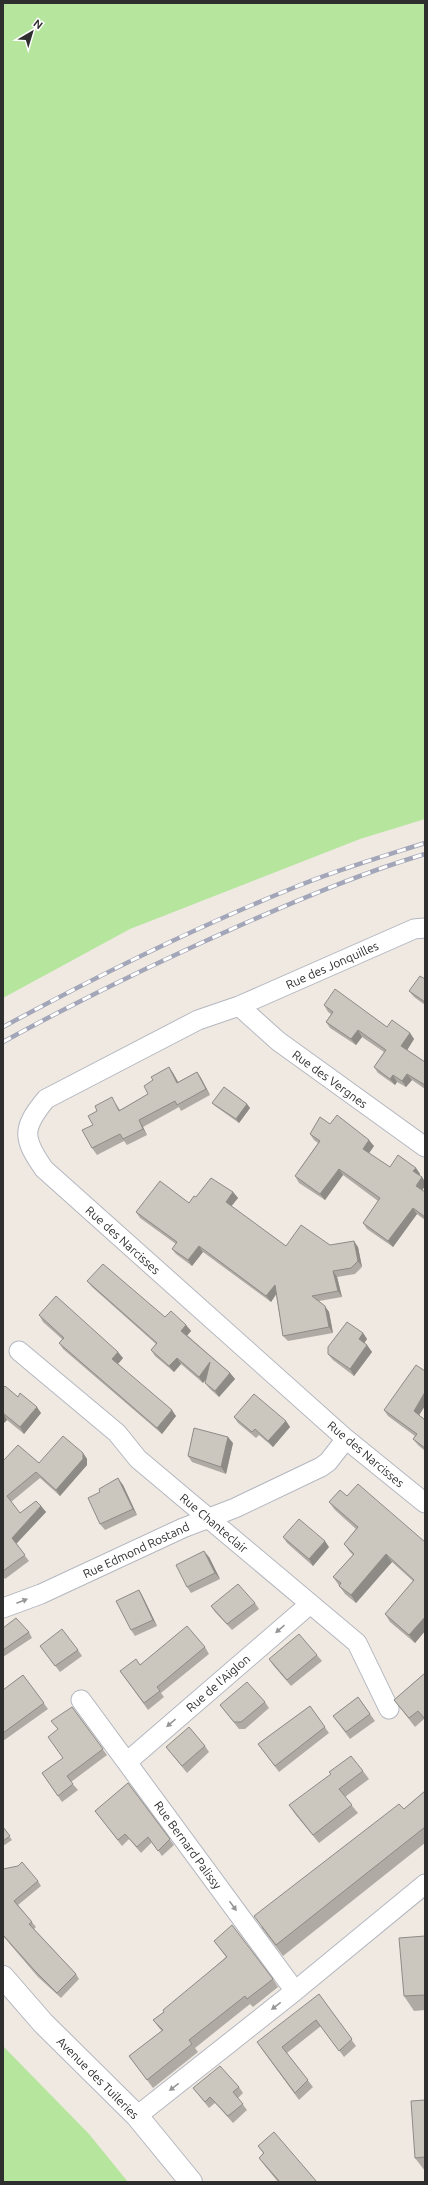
<svg xmlns="http://www.w3.org/2000/svg" width="428" height="2185" font-family="Ubuntu,sans-serif">
	<rect width="100%" height="100%" fill="#efe9e1"/>
	<path fill="#b6e59e" d="M3,3H425V819L360,839L130,929L3,998Z
		M3,2046L89,2134L128,2182H3Z"/>
	<g fill="none" stroke-linecap="round" stroke-linejoin="round">
		<g stroke="#b4b7c1" stroke-width="21">
			<path id="minor" d="M425,928L414,929L239,1006L198,1020L46,1099C22,1128 22,1138 44,1169L346,1439L425,1503
				M239,1006L278,1041L425,1147
				M19,1351L117,1433L138,1459L357,1643L389,1709
				M3,1608L41,1594L183,1528L235,1508L321,1467L328,1462L346,1439
				M81,1700L295,1991L137,2116
				M127,1762L310,1604
				M295,1991L425,1884"/>
		</g>
		<g stroke="#b4b7c1" stroke-width="24">
			<path id="secondary" d="M3,1977L43,2023L137,2116L191,2182"/>
		</g>
		<use href="#minor" stroke="#fff" stroke-width="19"/>
		<use href="#secondary" stroke="#fff" stroke-width="22"/>
		<g stroke="#a3a6b8" stroke-width="4.5">
			<path id="rail" d="M3,1027C97,976 194,928 293,888C336,870 381,857 425,843
				M3,1042C83,998 166,958 250,921C308,896 365,872 425,854"/>
		</g>
		<use href="#rail" stroke="#fff" stroke-width="3" stroke-dasharray="9" stroke-linecap="butt"/>
	</g>
	<path fill="#afaba4" d="M425,979V1005L414,997L409,991Z
		M324,1005L387,1027L410,1033L414,1039L407,1050L425,1062V1089L412,1080L406,1087L397,1082L395,1085L378,1073L374,1067L384,1052L362,1037L356,1045L330,1028L326,1022L331,1014L328,1012Z
		M169,1067L173,1073L178,1082L197,1072L201,1078L210,1095L181,1111L179,1107L143,1127L147,1135L127,1145L124,1141L97,1155L92,1148L93,1125L116,1104L120,1110L148,1094L153,1080Z
		M212,1103L247,1104L250,1108L239,1123L215,1106Z
		M330,1124L374,1146L369,1153L390,1167L416,1168L420,1174L419,1176L422,1177L425,1182V1186L422,1190L425,1192V1220L417,1214L393,1247L367,1229L363,1223L378,1201L343,1175L325,1200L299,1183L295,1176L318,1143L314,1140L310,1134Z
		M233,1192L238,1198L231,1206L286,1246L330,1245L358,1247L362,1267L355,1274L337,1277L342,1297L319,1301L329,1312L333,1333L288,1341L283,1336L276,1294L271,1302L203,1252L192,1266L176,1254L172,1249L176,1244L140,1218L136,1212L189,1203L196,1197Z
		M87,1281L165,1317L186,1325L191,1331L187,1335L230,1373L235,1379L219,1397L210,1389L205,1383L206,1378L203,1383L181,1364L174,1372L155,1356L151,1350L156,1344L92,1287Z
		M39,1315L123,1358L118,1364L176,1416L162,1434L63,1349L59,1343L62,1339L43,1322Z
		M363,1333L367,1339L364,1343L367,1345L372,1352L354,1376L333,1360L328,1354Z
		M3,1388L18,1397L41,1413L24,1434L7,1420L3,1424Z
		M384,1410L419,1415L425,1420V1451L418,1445L413,1439L415,1436L388,1416Z
		M234,1417L286,1421L290,1427L273,1447L259,1435L256,1438L238,1423Z
		M233,1443L226,1474L192,1462L188,1456Z
		M83,1453L87,1459V1465L60,1496L40,1478L11,1502L20,1513L41,1506L46,1512L16,1544L29,1561L5,1579L3,1576V1461L39,1463Z
		M123,1485L137,1515L105,1530L100,1524V1492Z
		M347,1496L425,1542V1631L415,1643L390,1622L385,1614L413,1581L392,1562L356,1603L345,1594L333,1577L353,1555L350,1552L344,1544L356,1529L335,1510L329,1502Z
		M283,1537L329,1547L313,1566L287,1543Z
		M209,1557L220,1579L191,1593L187,1587Z
		M139,1590L143,1597L157,1626L135,1636L131,1630Z
		M255,1603L259,1609L232,1630L215,1612L211,1606Z
		M3,1628L29,1632L32,1638L3,1657Z
		M40,1646L78,1650L82,1656L60,1672Z
		M205,1647L209,1654L161,1693L164,1697L148,1710L120,1671Z
		M317,1655L322,1661L291,1686L273,1665L269,1659Z
		M425,1673V1721L424,1719L415,1727L394,1700Z
		M23,1675L48,1709L3,1741V1690Z
		M358,1697L375,1721L350,1739L333,1716Z
		M265,1702L269,1708L245,1729H239L220,1705Z
		M310,1706L329,1733L279,1772L258,1744Z
		M72,1707L107,1755L71,1782L78,1790L62,1802L42,1773L63,1758L57,1730Z
		M205,1746L209,1752L187,1773L166,1747Z
		M363,1771L369,1779L345,1797L358,1813L319,1843L295,1814L289,1805Z
		M128,1783L174,1845L162,1856L152,1842L141,1853L129,1839L122,1846L95,1811Z
		M425,1791V1843L283,1956L261,1927Z
		M3,1827L12,1840L3,1846Z
		M3,1869L38,1881L41,1886L18,1905L36,1927L34,1929L76,1974L79,1979L61,1998L38,1977L3,1936Z
		M425,1936V2010L414,2011L404,1996Z
		M214,1941L273,1979L278,1987L253,2007L250,2004L195,2048L198,2052L153,2088L129,2056L162,2031L159,2028L153,2020L164,2012L226,1957Z
		M319,1994L356,2046L344,2057L321,2026L287,2053L313,2087L299,2100L261,2048Z
		M239,2087L243,2093L238,2098L247,2110L233,2123L215,2103L209,2108L193,2088Z
		M425,2100V2171L415,2158Z
		M258,2146L317,2182H278L265,2166L259,2158L263,2153Z"/>
	<path fill="#8e8b86" d="M358,1030L362,1037L356,1045L351,1039Z
		M410,1033L414,1039L406,1052L401,1046Z
		M169,1067L173,1073L182,1089L177,1083Z
		M197,1072L201,1078L210,1095L206,1089Z
		M407,1074L412,1080L406,1087L402,1081Z
		M393,1075L397,1082L395,1085L390,1079Z
		M247,1104L250,1108L239,1123L236,1119Z
		M139,1120L143,1127L147,1135L143,1129Z
		M369,1140L374,1146L367,1156L363,1149Z
		M416,1168L420,1174L418,1178L413,1171Z
		M339,1169L343,1175L325,1200L320,1194Z
		M422,1177L425,1182V1186L421,1192L416,1186Z
		M233,1192L238,1198L230,1208L226,1202Z
		M413,1208L417,1214L393,1247L388,1241Z
		M354,1241L358,1247L362,1267L358,1261Z
		M199,1246L203,1252L192,1266L188,1260Z
		M333,1271L337,1277L342,1297L338,1291Z
		M275,1285L279,1290L271,1302L266,1296Z
		M325,1306L329,1312L333,1333L329,1327Z
		M186,1325L191,1331L186,1337L181,1331Z
		M363,1333L367,1339L363,1345L359,1339Z
		M367,1345L372,1352L354,1376L350,1369Z
		M118,1352L123,1358L117,1365L112,1359Z
		M177,1358L181,1364L174,1372L169,1366Z
		M210,1362L215,1368L203,1383L199,1377Z
		M230,1373L235,1379L219,1397L215,1391Z
		M425,1392V1406L418,1417L414,1411Z
		M37,1407L41,1413L24,1434L20,1427Z
		M172,1410L176,1416L162,1434L157,1428Z
		M3,1413L7,1420L3,1424Z
		M286,1421L290,1427L273,1447L268,1441Z
		M228,1437L233,1443L226,1474L221,1467Z
		M83,1453L87,1459V1465L60,1496L56,1490Z
		M118,1478L123,1485L137,1515L133,1509Z
		M41,1506L46,1512L16,1544L12,1538Z
		M325,1541L329,1547L313,1566L309,1559Z
		M204,1551L209,1557L220,1579L215,1573Z
		M386,1554L392,1562L356,1603L351,1595Z
		M139,1590L143,1597L157,1626L153,1620Z
		M425,1617V1631L415,1643L409,1635Z"/>
	<path fill="#cbc7bf" stroke="#8e8b86" d="M420,976L425,979V1002L409,991Z
		M335,989L387,1027L392,1020L410,1033L401,1046L425,1062V1085L407,1074L402,1081L393,1075L390,1079L374,1067L386,1050L358,1030L351,1039L326,1022L333,1012L324,1005Z
		M169,1067L177,1083L197,1072L206,1089L177,1105L175,1101L139,1120L143,1129L123,1139L120,1134L92,1148L82,1130L93,1125L88,1116L97,1111L95,1106L112,1097L119,1111L148,1094L144,1086L153,1080L151,1077Z
		M224,1087L247,1104L236,1119L212,1103Z
		M337,1115L369,1140L363,1149L390,1167L398,1155L416,1168L413,1171L422,1177L416,1186L425,1192V1217L413,1208L388,1241L363,1223L380,1198L339,1169L320,1194L295,1176L320,1141L310,1134L320,1117L330,1124Z
		M211,1178L233,1192L226,1202L286,1246L301,1225L330,1245L354,1241L358,1261L351,1268L333,1271L338,1291L312,1296L325,1306L329,1327L283,1336L275,1285L266,1296L199,1246L188,1260L172,1249L177,1242L136,1212L160,1181L189,1203L194,1196L196,1197Z
		M103,1264L165,1317L171,1311L186,1325L181,1331L230,1373L215,1391L205,1383L210,1362L199,1377L177,1358L169,1366L151,1350L157,1343L87,1281Z
		M56,1296L118,1352L112,1359L172,1410L157,1428L59,1343L64,1338L39,1315Z
		M347,1322L363,1333L359,1339L367,1345L350,1369L328,1354V1347Z
		M416,1365L425,1371V1392L414,1411L425,1420V1448L413,1439L417,1434L384,1410Z
		M5,1386L18,1397L20,1393L37,1407L20,1427L3,1413V1388Z
		M254,1394L286,1421L268,1441L255,1429L252,1432L234,1417Z
		M194,1428L228,1437L221,1467L188,1456Z
		M63,1436L83,1453V1459L56,1490L36,1472L7,1496L20,1513L36,1501L41,1506L12,1538L25,1555L3,1571V1461L18,1445L39,1463Z
		M118,1478L133,1509L100,1524L88,1498L100,1492L99,1489Z
		M358,1484L425,1542V1617L409,1635L385,1614L414,1580L386,1554L351,1595L339,1586L341,1583L333,1577L354,1554L344,1544L358,1527L329,1502L340,1490L347,1496Z
		M299,1519L325,1541L309,1559L283,1537Z
		M204,1551L215,1573L187,1587L176,1565Z
		M238,1584L255,1603L227,1624L211,1606Z
		M139,1590L153,1620L131,1630L116,1601Z
		M16,1618L29,1632L3,1650V1628Z
		M187,1626L205,1647L157,1687L160,1691L144,1703L120,1671L136,1659L140,1665Z
		M62,1629L78,1650L55,1666L40,1646Z
		M299,1634L317,1655L287,1680L269,1659Z
		M425,1673V1719L418,1711L409,1718L394,1700Z
		M23,1675L44,1703L3,1733V1690Z
		M247,1682L265,1702L241,1722H234L220,1705Z
		M358,1697L370,1714L346,1732L333,1716Z
		M310,1706L325,1727L275,1766L258,1744Z
		M72,1707L103,1749L67,1776L73,1784L58,1796L42,1773L63,1758L48,1737L58,1729L51,1721Z
		M189,1727L205,1746L182,1766L166,1747Z
		M351,1756L363,1771L339,1789L352,1805L313,1835L289,1805L331,1774L329,1772Z
		M128,1783L170,1839L158,1851L148,1837L137,1847L125,1834L118,1840L95,1811Z
		M425,1791V1827L276,1945L254,1916L399,1804L404,1809Z
		M3,1827L10,1836L3,1841Z
		M22,1862L38,1881L14,1901L32,1922L29,1924L76,1974L57,1993L35,1971L3,1935V1869L18,1866Z
		M232,1925L273,1979L247,1999L245,1996L189,2040L192,2044L147,2080L129,2056L163,2030L153,2020L164,2012L163,2010L227,1957L214,1941Z
		M425,1936V1995L404,1996L399,1938Z
		M319,1994L352,2039L339,2051L316,2020L282,2047L308,2080L295,2093L257,2042Z
		M220,2066L239,2087L233,2092L243,2104L228,2116L210,2097L205,2102L193,2088Z
		M425,2100V2157L415,2158L411,2101Z
		M274,2132L317,2182H280L259,2158L264,2153L258,2146Z"/>
	<defs><path id="oneway-solid" d="M-6-.8H1V-3.2L6.5 0L1 3.2V.8H-6Z"/></defs>
	<g fill="#969696">
		<use href="#oneway-solid" transform="translate(22 1601) rotate(-21)"/>
		<use href="#oneway-solid" transform="translate(280 1629) rotate(139)"/>
		<use href="#oneway-solid" transform="translate(171 1723) rotate(139)"/>
		<use href="#oneway-solid" transform="translate(233 1906) rotate(54)"/>
		<use href="#oneway-solid" transform="translate(276 2006) rotate(142)"/>
		<use href="#oneway-solid" transform="translate(174 2087) rotate(142)"/>
	</g>
	<g text-anchor="middle" dominant-baseline="central" stroke-width="3" stroke-linejoin="round" paint-order="stroke">
		<g font-size="12" fill="#2e2e2e" stroke="#fff">
			<text transform="translate(332 965) rotate(-24)">Rue des Jonquilles</text>
			<text transform="translate(330 1079) rotate(36)">Rue des Vergnes</text>
			<text transform="translate(123 1240) rotate(42)">Rue des Narcisses</text>
			<text transform="translate(366 1454) rotate(40)">Rue des Narcisses</text>
			<text transform="translate(214 1523) rotate(40)">Rue Chanteclair</text>
			<text transform="translate(136 1550) rotate(-25)">Rue Edmond Rostand</text>
			<text transform="translate(218 1683) rotate(-41)">Rue de l'Aiglon</text>
			<text transform="translate(188 1845) rotate(54)">Rue Bernard Palissy</text>
			<text transform="translate(98 2078) rotate(45)">Avenue des Tuileries</text>
		</g>
	</g>
	<rect width="428" height="2185" fill="none" stroke="#2e2e2e" stroke-width="8"/>
	<g transform="translate(32 32) rotate(38)" stroke="#ffffff" stroke-width="3" paint-order="stroke">
	<path d="M0-3L7 15L0 10L-7 15Z" fill="#2e2e2e"/>
	<text y="-6" font-size="11" font-weight="bold" text-anchor="middle" fill="#2e2e2e">N</text>
	</g>
</svg>
